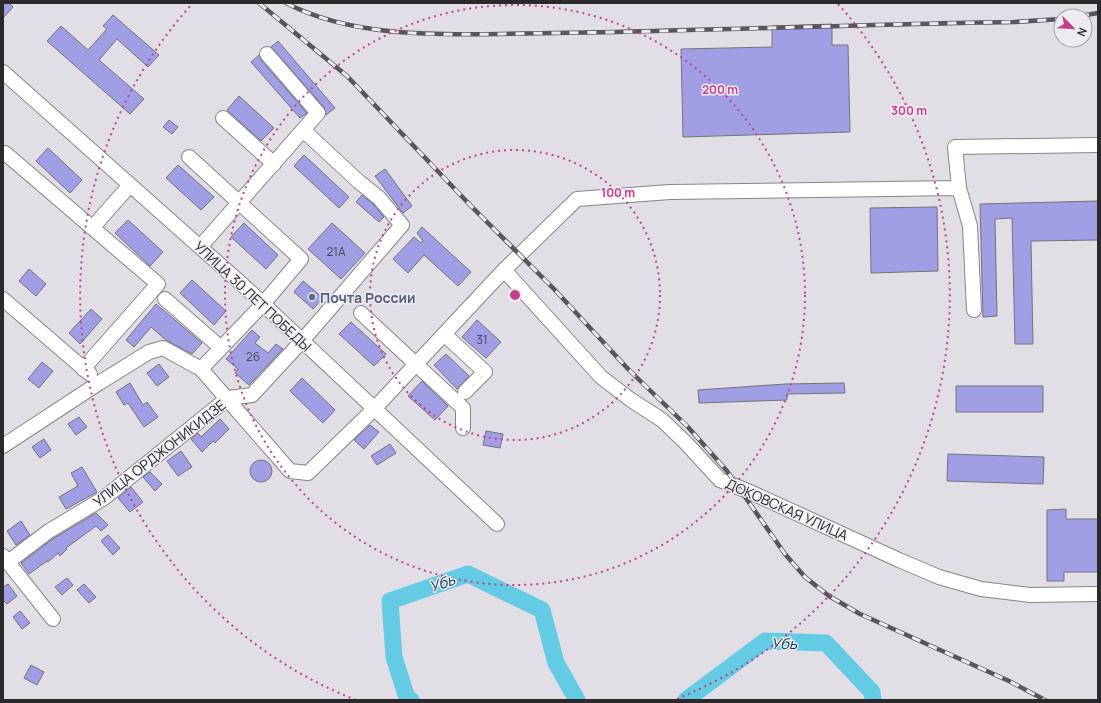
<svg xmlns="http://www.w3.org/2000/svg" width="1101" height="703" font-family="Manrope,sans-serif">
	<rect width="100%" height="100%" fill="#e2dee6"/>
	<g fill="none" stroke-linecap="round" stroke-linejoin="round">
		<path stroke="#64cbe5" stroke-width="17" d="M411,700L407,698L394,657L390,601L468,574L542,610L556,663L577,700
			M686,700L765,641L826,643L872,692L873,700"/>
	</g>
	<path fill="#a09ee5" stroke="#72727a" d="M3,3H9L13,7L3,18Z
		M113,15L159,55L148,67L117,39L99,60L144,99L130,114L47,41L61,26L88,50L107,29L103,26Z
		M832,24V45H848L850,132L683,137L681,49L772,47V26Z
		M278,41L335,108L326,115L324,107L271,47Z
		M259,55L261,60L307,113L300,118L251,62Z
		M239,96L274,128L261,141L227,110Z
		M169,120L178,127L172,134L163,127Z
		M48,148L82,180L70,193L36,161Z
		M304,155L349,197L339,208L294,166Z
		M178,165L214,197L201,210L166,178Z
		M385,169L412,206L403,213L375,176Z
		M362,195L373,204L384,217L379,222L356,202Z
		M1098,201V240L1031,241L1033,344H1015L1012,218L995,219L997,316L983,317L980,204Z
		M937,207L938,271L871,273L870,208Z
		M128,220L163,252L150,266L115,233Z
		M244,223L278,255L266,269L231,237Z
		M332,223L365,253L341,279L308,249Z
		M422,227L471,272L458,286L424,255L408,273L393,259L414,237L421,243L423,241L417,233Z
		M29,269L46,284L36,296L19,281Z
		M192,280L226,311L214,325L180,293Z
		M303,281L323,298L313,309L294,292Z
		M156,304L202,343L192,354L166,340L151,327L134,347L126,340Z
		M91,309L102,319L80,344L69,333Z
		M477,320L501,342L486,358L462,337Z
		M351,322L386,354L374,366L339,334Z
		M252,330L260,337L255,343L268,353L276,344L283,349L249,385L235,373L238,369L226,359Z
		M446,354L469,376L457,389L434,365Z
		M42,362L53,371L39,388L28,379Z
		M159,364L169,377L157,386L147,373Z
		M302,378L335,410L323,423L290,391Z
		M422,381L448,406L435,420L408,396Z
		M130,383L143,405L147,402L158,417L144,427L128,403L124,405L116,392Z
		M844,383L845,393L787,394V400L699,403L698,390L785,384Z
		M956,386H1043V412H956Z
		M79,417L87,427L76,435L68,424Z
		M220,419L229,429L215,443L213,441L202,452L191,439L198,433L201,437Z
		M370,425L379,432L364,449L354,440Z
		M486,431L503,434L500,448L483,445Z
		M44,439L51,450L40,458L32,447Z
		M390,444L396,453L377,465L371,456Z
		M181,451L192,467L178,476L167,461Z
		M948,454L1044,457L1043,484L947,481Z
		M250 471a11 11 0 1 1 22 0a11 11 0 1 1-22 0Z
		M82,467L97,492L66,509L59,497L78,486L71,473Z
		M150,472L162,484L155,491L143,477Z
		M131,487L143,502L130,512L118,498Z
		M1066,509V519H1098V572H1064V581H1047V510Z
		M96,513L108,525L101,531L96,526L66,548L67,549L60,556L58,553L48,562L47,561L29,574L21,563L54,538Z
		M21,521L30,535L16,545L7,531Z
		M108,535L120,548L113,555L101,541Z
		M67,578L73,585L62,595L55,587Z
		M8,584L17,596L7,604L3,600V587Z
		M84,584L96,597L89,603L77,590Z
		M20,611L30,623L22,629L13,617Z
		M31,665L44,672L37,685L24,678Z"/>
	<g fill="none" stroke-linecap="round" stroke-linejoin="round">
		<g stroke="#87838b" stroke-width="16">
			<path id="minor" d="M3,72L245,287L497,524
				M223,118L274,164
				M3,155L5,153L158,284L83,369
				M92,228L130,185
				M200,247L318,113L267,54
				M504,270L601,377L631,400L662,420L686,443L720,480L750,492L899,560L939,577L981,589L1030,595L1098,594
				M3,299L90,374
				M165,299L221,348
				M974,310L970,226L959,188L955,147L1098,145
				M361,313L463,408V428
				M444,334L485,372L465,392
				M201,369L290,471L308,473L374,409L504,270L577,199L670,192L959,188
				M3,446L99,383L149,352L163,348L201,369L263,304L301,259L189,157
				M3,556L53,619
				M8,562L49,531L104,498L228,398L252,395L302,341L402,225L379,198L358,181L303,130"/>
		</g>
		<use href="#minor" stroke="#fff" stroke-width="14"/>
		<g stroke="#58565a" stroke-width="4.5">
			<path id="rail" d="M259,3L347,76L471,206L554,289L629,370L688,427L727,471L785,554L805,577L829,596L860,614L1009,681L1045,700
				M286,3C349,36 430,35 499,34C538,33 577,33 617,32C749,29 882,24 1014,22L1061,19
				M1080,16L1098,13"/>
		</g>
		<use href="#rail" stroke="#efebf3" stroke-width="3" stroke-dasharray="9" stroke-linecap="butt"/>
	</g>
	<g fill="none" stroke="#c3418a" stroke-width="2" stroke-dasharray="2 4">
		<circle cx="515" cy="295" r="145"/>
		<circle cx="515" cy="295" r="290"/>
		<path d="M356 700A435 435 0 0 1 192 4M838 4A435 435 0 0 1 674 700"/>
	</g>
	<circle fill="#5c6f8a" stroke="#efebf3" stroke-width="1.5" cx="312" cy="297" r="4"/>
	<g text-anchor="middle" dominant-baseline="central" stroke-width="3" stroke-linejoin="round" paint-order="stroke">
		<g font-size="12" fill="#48465a">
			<text x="336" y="251">21А</text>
			<text x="482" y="339">31</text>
			<text x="253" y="356">26</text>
		</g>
		<g font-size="14" fill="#2b292c" stroke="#efebf3">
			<text transform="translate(253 296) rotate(43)">УЛИЦА 30 ЛЕТ ПОБЕДЫ</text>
			<text transform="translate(159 453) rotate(-38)">УЛИЦА ОРДЖОНИКИДЗЕ</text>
			<text transform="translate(787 509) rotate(24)">ДОКОВСКАЯ УЛИЦА</text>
		</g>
		<g font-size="14" font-weight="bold" fill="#4e5e75" stroke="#efebf3" text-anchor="start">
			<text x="320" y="297">Почта России</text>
		</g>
		<g font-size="15" font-style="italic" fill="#11404b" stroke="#efebf3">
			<text transform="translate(442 583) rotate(-19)">Убь</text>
			<text x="784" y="643">Убь</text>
		</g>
	</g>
	<circle cx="515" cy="295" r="6" fill="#c3418a" stroke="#efebf3" stroke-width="2"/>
	<g font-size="12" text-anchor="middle" font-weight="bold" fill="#c3418a" stroke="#efebf3" stroke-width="3" stroke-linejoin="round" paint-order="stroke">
		<text x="720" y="94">200 m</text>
		<text x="909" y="115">300 m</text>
		<text x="618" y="197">100 m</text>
	</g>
	<rect width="1101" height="703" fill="none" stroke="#2b292c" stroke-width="8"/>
	<g transform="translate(1073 28) rotate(114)"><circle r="19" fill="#efebf3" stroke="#a19da3"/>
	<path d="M0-3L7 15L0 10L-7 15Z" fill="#c3418a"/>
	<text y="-6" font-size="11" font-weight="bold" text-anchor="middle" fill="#2b292c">N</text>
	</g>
</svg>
